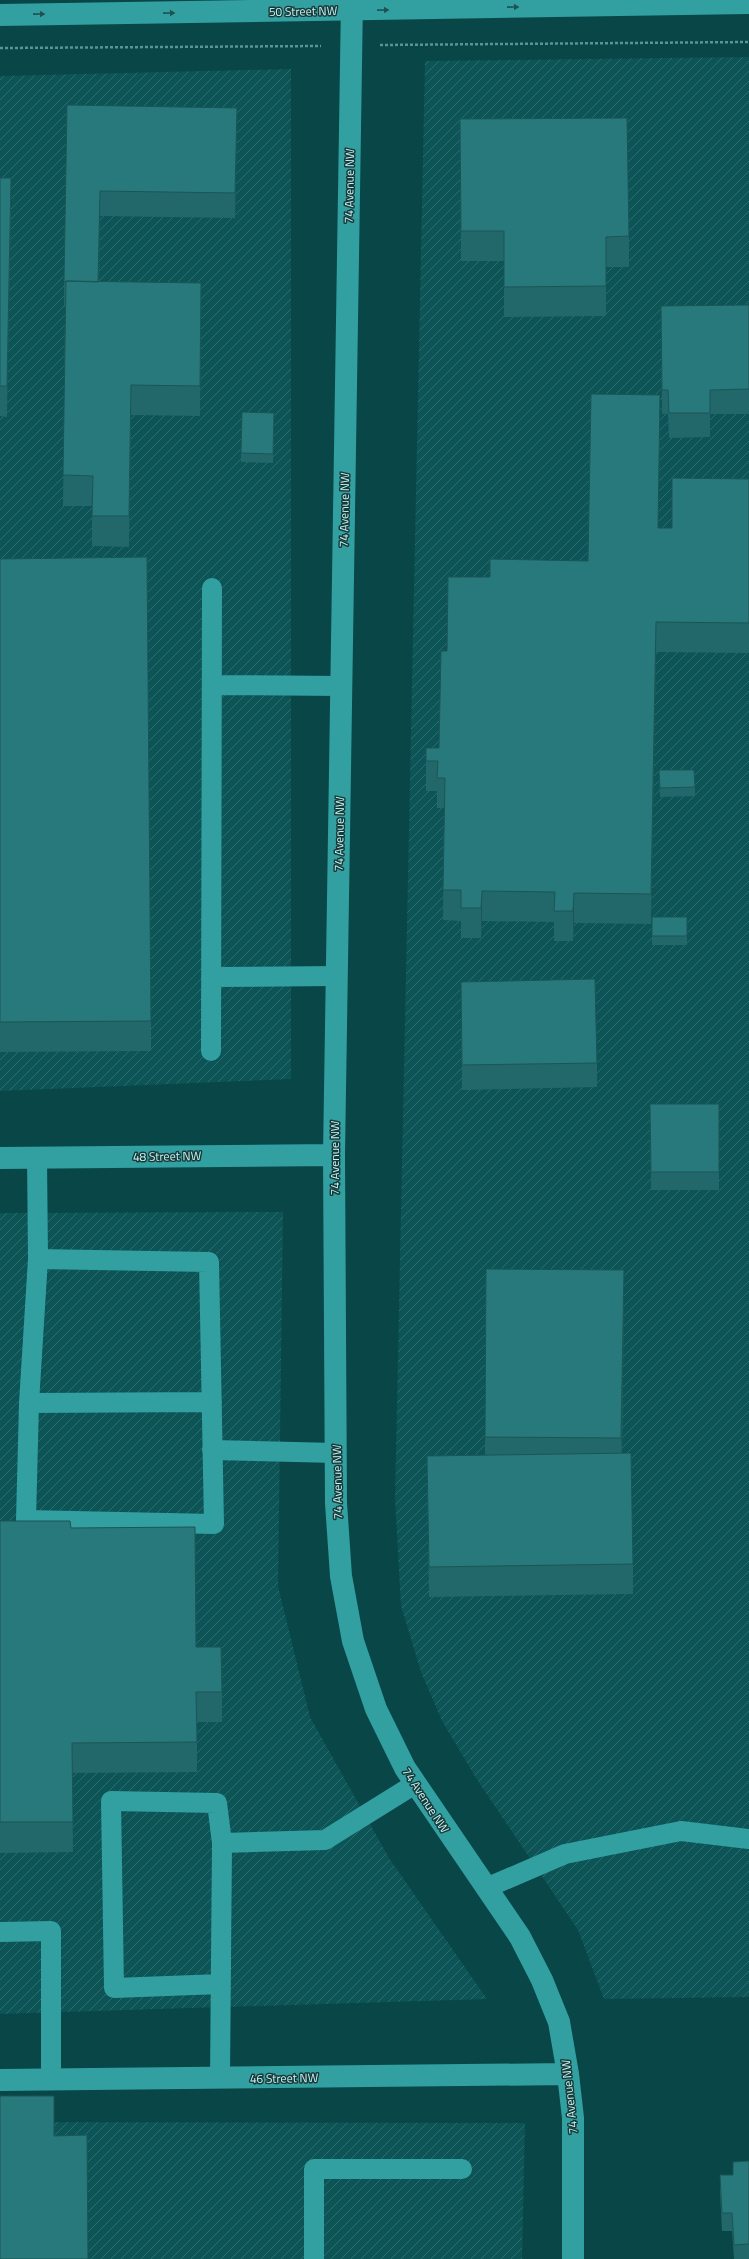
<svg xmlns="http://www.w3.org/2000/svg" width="749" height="2259" font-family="'Titillium Web',sans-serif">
	<defs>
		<pattern id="industrial-furrows" width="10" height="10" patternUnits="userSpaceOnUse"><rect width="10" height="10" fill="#0c5456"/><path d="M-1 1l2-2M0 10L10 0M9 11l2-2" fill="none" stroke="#2e6d6f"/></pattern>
	</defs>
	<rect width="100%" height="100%" fill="#094647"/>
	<path fill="url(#industrial-furrows)" d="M749,57V1997L604,1999L578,1930L476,1778L442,1721L421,1672L401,1606L395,1499L425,61Z
		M291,69V1079L0,1091V76Z
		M283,1212L278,1586L310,1717L389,1858L487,1999L0,2014V1213Z
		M0,2122L525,2123L522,2259H0Z"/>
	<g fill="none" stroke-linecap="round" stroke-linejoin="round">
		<path stroke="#5c9394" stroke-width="2.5" stroke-dasharray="3 2" stroke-linecap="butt" d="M380,45L749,42
			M0,48L321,46"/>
		<path stroke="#329fa1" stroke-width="20" d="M212,685L341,686
			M211,977L337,976
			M211,1051L212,588
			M37,1157L38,1259
			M38,1259L209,1262L214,1524L26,1520L29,1403Z
			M29,1403L212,1402
			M212,1450L336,1453
			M486,1888L565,1854L681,1831L749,1839
			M0,1932L51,1931V2079
			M221,1984L114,1988L111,1801L217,1803L222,1843
			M220,2078L222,1843L325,1840L415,1784
			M314,2259V2169H462"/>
		<path stroke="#329fa1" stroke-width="22" d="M352,0L334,1155L336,1503L341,1576L353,1641L376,1709L405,1768L520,1937L542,1980L559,2022L568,2074L573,2118V2259
			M0,1158L334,1155
			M0,2080L568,2074"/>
		<path stroke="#329fa1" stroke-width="22" d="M0,15L749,3"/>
	</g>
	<path fill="#22686a" d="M67,105L237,133L235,218L100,216L99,282L201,313L200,416L131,415L129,547L92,546V506H63L65,307H64V282Z
		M460,119L629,236V267H606V316L504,317V261H461Z
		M0,178L11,208L7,417L0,416Z
		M749,305V414H710V437L669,438L668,414H662L661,306Z
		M274,422L273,463L241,462V453Z
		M660,425L658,528H672L749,479V653L656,652L651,924L574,923L573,941H554V922L482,921L481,938H461V921L443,920L444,808H437V791H426V761L439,748L447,651L490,577L588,561Z
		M0,559L151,1021V1051L0,1052Z
		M659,770L695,787V796L660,797Z
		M652,917H687V945H652Z
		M461,982L597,1063V1087L462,1090Z
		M650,1104H719V1190H651Z
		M486,1269L624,1300L622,1453L633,1564V1594L429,1597L427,1456L485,1455Z
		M0,1521L71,1528L196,1647L222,1692V1722H197V1772L72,1773L73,1852L0,1853Z
		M749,2161V2259H734L732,2231H722L720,2193V2175H733V2162Z"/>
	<path fill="#1c5556" d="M237,108V133L235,218V193Z
		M11,178V208L7,417V386Z
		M100,191V216L98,308V283Z
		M201,283V313L200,416V386Z
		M131,385V415L129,547V516Z
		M660,395V425L658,558V528Z
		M656,622V652L651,924V894Z
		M482,891V921L481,938V908Z
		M574,893V923L573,941V911Z
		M624,1270V1300L621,1469V1438Z"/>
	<path fill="#28797b" stroke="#1c5556" d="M67,105L237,108L235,193L100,191L98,282L66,281V282H64Z
		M627,118L629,236L606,237V286L504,287V231H461L460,119Z
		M0,178H11L7,386H0Z
		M66,281L201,283L200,386L131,385L129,516H92L93,476L63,475Z
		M749,305V389L710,390V413H669L668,390H662L661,306Z
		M591,394L660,395L658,528H672V478L749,479V623L656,622L651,894L574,893L573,911H554L555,892L482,891L481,908H461V890H443L445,778H437L438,761H426V748H439L441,651H447L448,577H490V559L588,561Z
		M242,412L274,413L273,454L241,453Z
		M147,557L151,1021L0,1022V559Z
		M659,770H694L695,787L660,788Z
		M652,917H687V936H652Z
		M595,979L597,1063L462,1065L461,982Z
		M650,1104H719V1172H651Z
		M486,1269L624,1270L621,1438L485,1437Z
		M631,1453L633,1564L429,1567L427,1456Z
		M0,1521H70L71,1528L195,1527L196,1647H221L222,1692H196L197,1742L72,1743L73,1822H0Z
		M0,2096H54V2136L87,2135L88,2259H0Z
		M749,2161V2244L734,2245L732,2213H722L720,2175H733V2162Z"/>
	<defs><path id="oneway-solid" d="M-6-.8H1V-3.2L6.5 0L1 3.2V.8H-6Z"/></defs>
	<g fill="#1e5253">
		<use href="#oneway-solid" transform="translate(513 7) rotate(-1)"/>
		<use href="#oneway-solid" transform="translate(383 10) rotate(-1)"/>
		<use href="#oneway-solid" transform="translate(169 13) rotate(-1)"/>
		<use href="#oneway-solid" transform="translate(39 14) rotate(-1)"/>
	</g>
	<g text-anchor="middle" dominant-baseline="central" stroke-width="3" stroke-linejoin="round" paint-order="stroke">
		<g font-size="12" fill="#c7f6f6" stroke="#183939">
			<text transform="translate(303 11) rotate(-1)">50 Street NW</text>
			<text transform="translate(349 186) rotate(-89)">74 Avenue NW</text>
			<text transform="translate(344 510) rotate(-89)">74 Avenue NW</text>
			<text transform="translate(339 834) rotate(-89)">74 Avenue NW</text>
			<text transform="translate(167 1156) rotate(-1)">48 Street NW</text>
			<text transform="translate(334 1158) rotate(-90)">74 Avenue NW</text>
			<text transform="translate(337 1482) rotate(-91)">74 Avenue NW</text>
			<text transform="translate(426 1800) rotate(57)">74 Avenue NW</text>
			<text transform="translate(284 2078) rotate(-1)">46 Street NW</text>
			<text transform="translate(569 2097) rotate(-96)">74 Avenue NW</text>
		</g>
	</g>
</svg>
